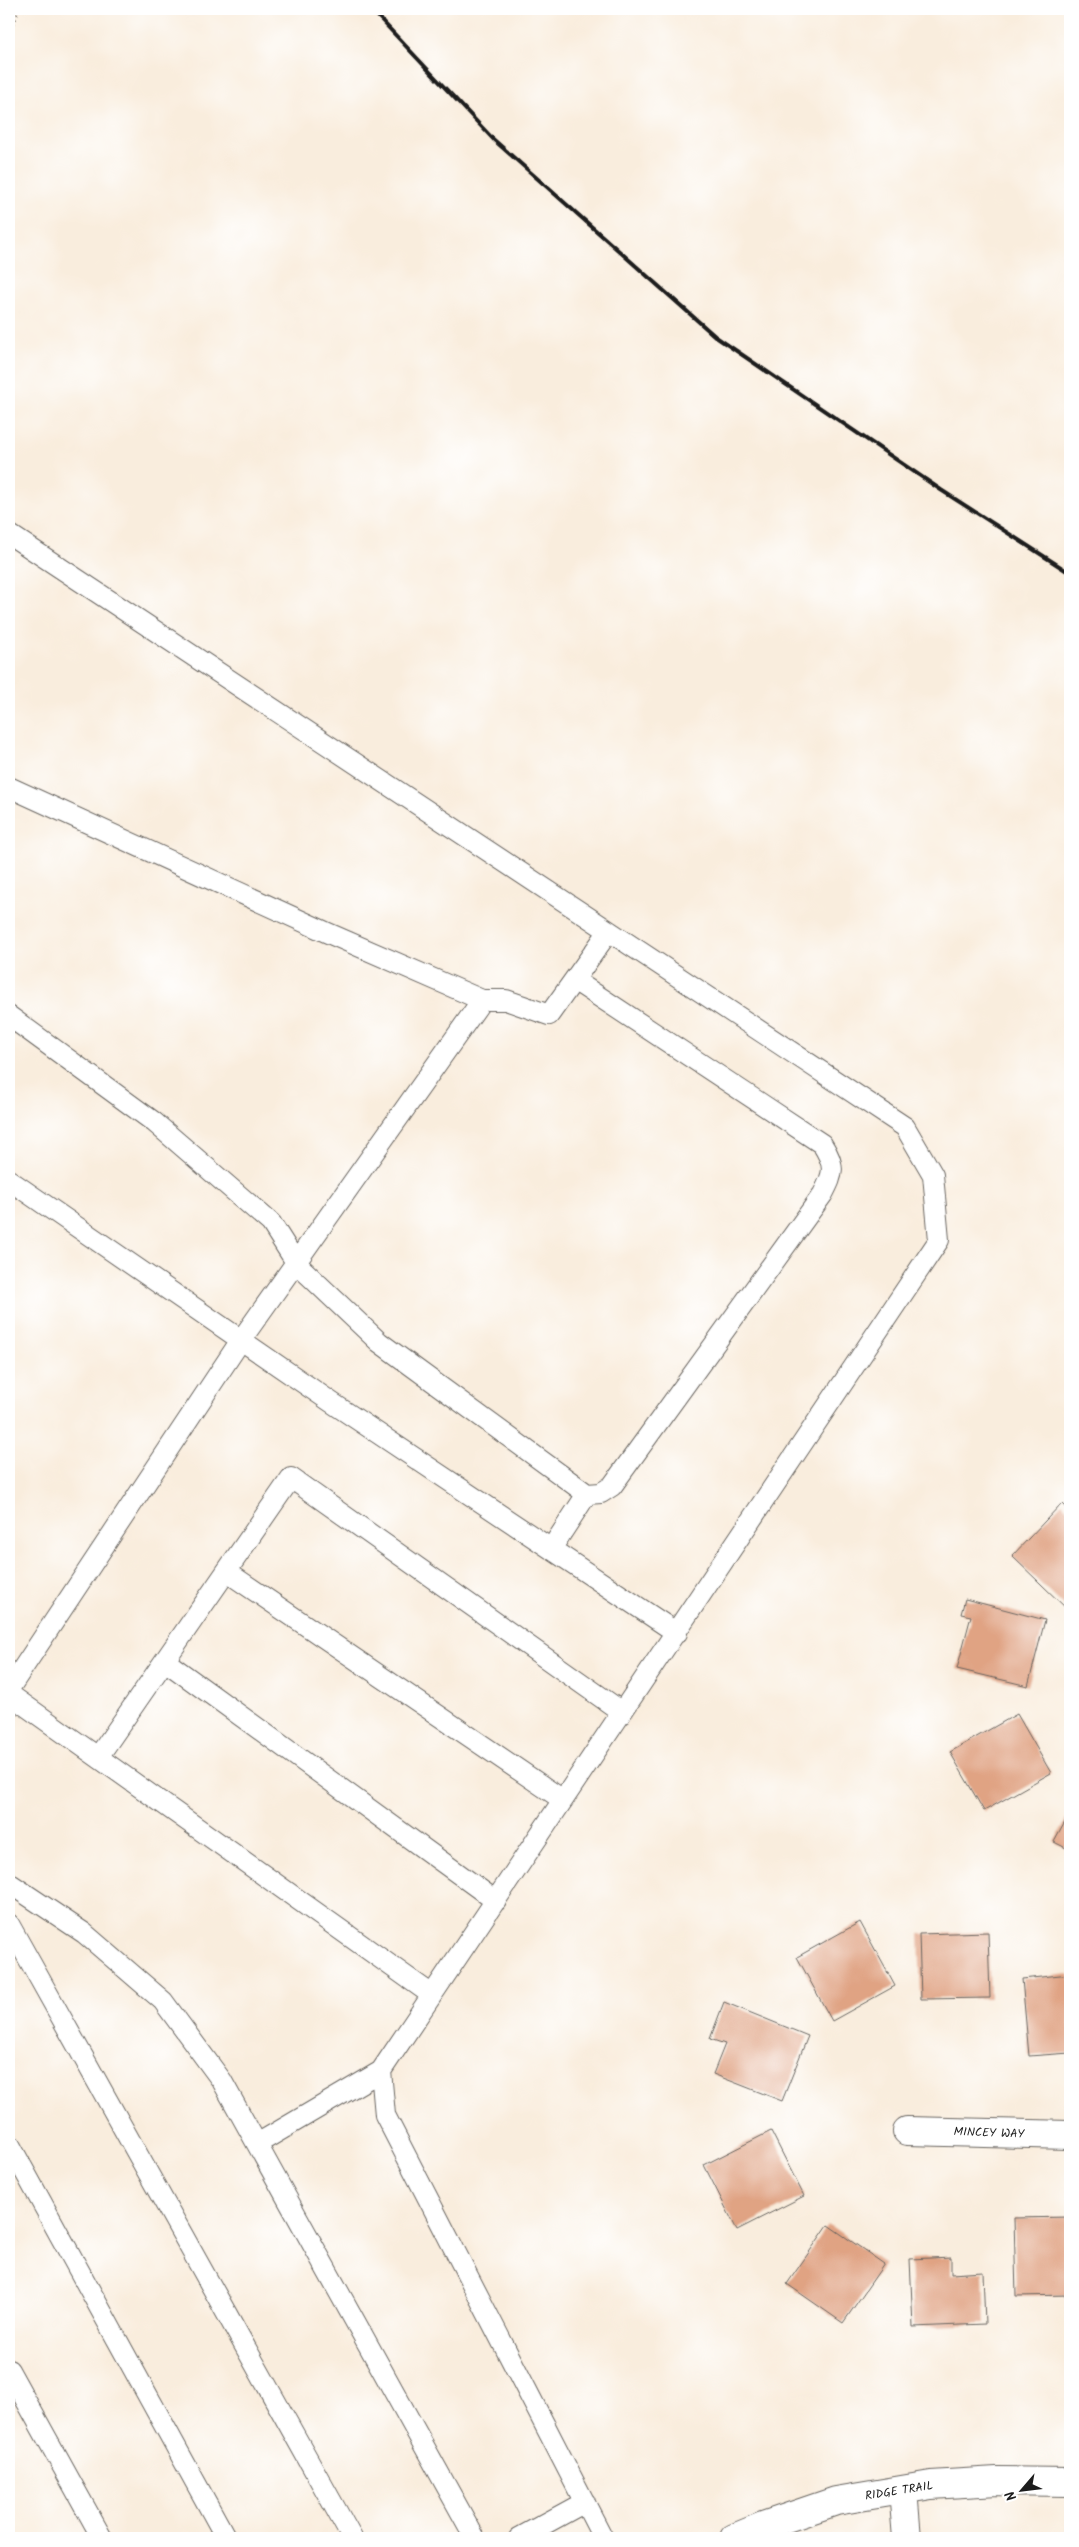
<svg xmlns="http://www.w3.org/2000/svg" width="1079" height="2547" font-family="Kalam,sans-serif">
	<rect width="100%" height="100%" fill="#fff"/>
	<filter id="ink" filterUnits="userSpaceOnUse"><feTurbulence type="fractalNoise" baseFrequency=".02" numOctaves="2"/><feDisplacementMap in="SourceGraphic" scale="10" xChannelSelector="R" yChannelSelector="G"/><feConvolveMatrix kernelMatrix="1 2 1 2 8 2 1 2 1" color-interpolation-filters="sRGB"/></filter>
	<filter id="wash" filterUnits="userSpaceOnUse"><feTurbulence type="fractalNoise" baseFrequency=".0096" numOctaves="4" result="noise"/><feDisplacementMap in="SourceGraphic" scale="20" xChannelSelector="R" yChannelSelector="G"/><feGaussianBlur stdDeviation="1.12" result="paint"/><feColorMatrix in="noise" values="0 0 0 0 0 0 0 0 0 0 0 0 0 0 0 0 0 1.4 0 .05"/><feComposite in="paint" operator="in"/></filter>
	<g filter="url(#wash)">
		<rect width="100%" height="100%" fill="#f9eddd"/>
		<g id="blocks">
			<path fill="#e0a383" d="M1062,1503L1070,1511L1069,1611L1012,1556Z
				M965,1599L1045,1620L1028,1686L957,1669L971,1616L961,1614Z
				M1017,1714L1051,1773L984,1811L950,1752Z
				M1070,1813V1850L1054,1842Z
				M860,1922L895,1986L832,2021L797,1957Z
				M988,1932L990,1998L921,1999L919,1934Z
				M1070,1974V2053L1029,2056L1022,1979Z
				M724,2002L808,2036L782,2101L713,2074L725,2044L710,2039Z
				M771,2131L804,2196L737,2230L704,2165Z
				M1070,2217V2295L1016,2296L1014,2218Z
				M828,2225L884,2264L843,2323L787,2284Z
				M951,2257V2274L983,2272L985,2324L913,2327L910,2259Z"/>
		</g>
	</g>
	<g filter="url(#ink)">
		<use href="#blocks" fill-opacity="0" stroke="#696560" stroke-width="1"/>
		<g fill="none" stroke-linecap="round" stroke-linejoin="round">
			<g stroke="#696560" stroke-width="22">
				<path id="lane" d="M9,534L905,1127L933,1175L939,1240L381,2071L385,2115L603,2538
					M9,787L328,933L482,1000H506L549,1015L609,931
					M9,1016L154,1122L271,1223L297,1264L379,1342L587,1494L601,1493L612,1486L823,1194C834,1173 836,1166 822,1144L574,980
					M9,1180L331,1402L677,1633
					M551,1549L587,1494
					M227,1572L563,1800
					M165,1661L496,1901
					M9,1689L241,1340L482,1000
					M9,1694L432,1995
					M98,1757L291,1478L622,1712
					M9,1883L84,1933L163,2001L222,2081L475,2538
					M9,1924L352,2538
					M9,2143L226,2538
					M257,2144L381,2071
					M9,2370L102,2538
					M519,2538L585,2502"/>
			</g>
			<g stroke="#696560" stroke-width="30">
				<path id="street" d="M907,2131L1070,2135
					M903,2490L907,2538
					M734,2538L763,2526L836,2501L931,2485L997,2481L1070,2482"/>
			</g>
			<path stroke="#696560" stroke-width="3" stroke-dasharray="1 4" stroke-linecap="butt" d="M9,33L20,9"/>
			<use href="#lane" stroke="#fff" stroke-width="20"/>
			<use href="#street" stroke="#fff" stroke-width="28"/>
			<path stroke="#1c1c1c" stroke-width="4" d="M371,9L494,140L716,337L941,490L1070,573"/>
		</g>
	</g>
	<g text-anchor="middle" dominant-baseline="central" stroke-width="4" stroke-linejoin="round" paint-order="stroke">
		<g font-size="12" fill="#1c1c1c" stroke="#fff">
			<text transform="translate(989 2133) rotate(2)">MINCEY WAY</text>
			<text transform="translate(899 2491) rotate(-9)">RIDGE TRAIL</text>
		</g>
	</g>
	<rect width="1079" height="2547" fill="none" stroke="#fff" stroke-width="30"/>
	<g transform="translate(1022 2490) rotate(242)" stroke="#ffffff" stroke-width="4" paint-order="stroke">
	<path d="M0-4L9 19L0 12L-9 19Z" fill="#1c1c1c"/>
	<text y="-8" font-size="14" font-weight="bold" text-anchor="middle" fill="#1c1c1c">N</text>
	</g>
</svg>
